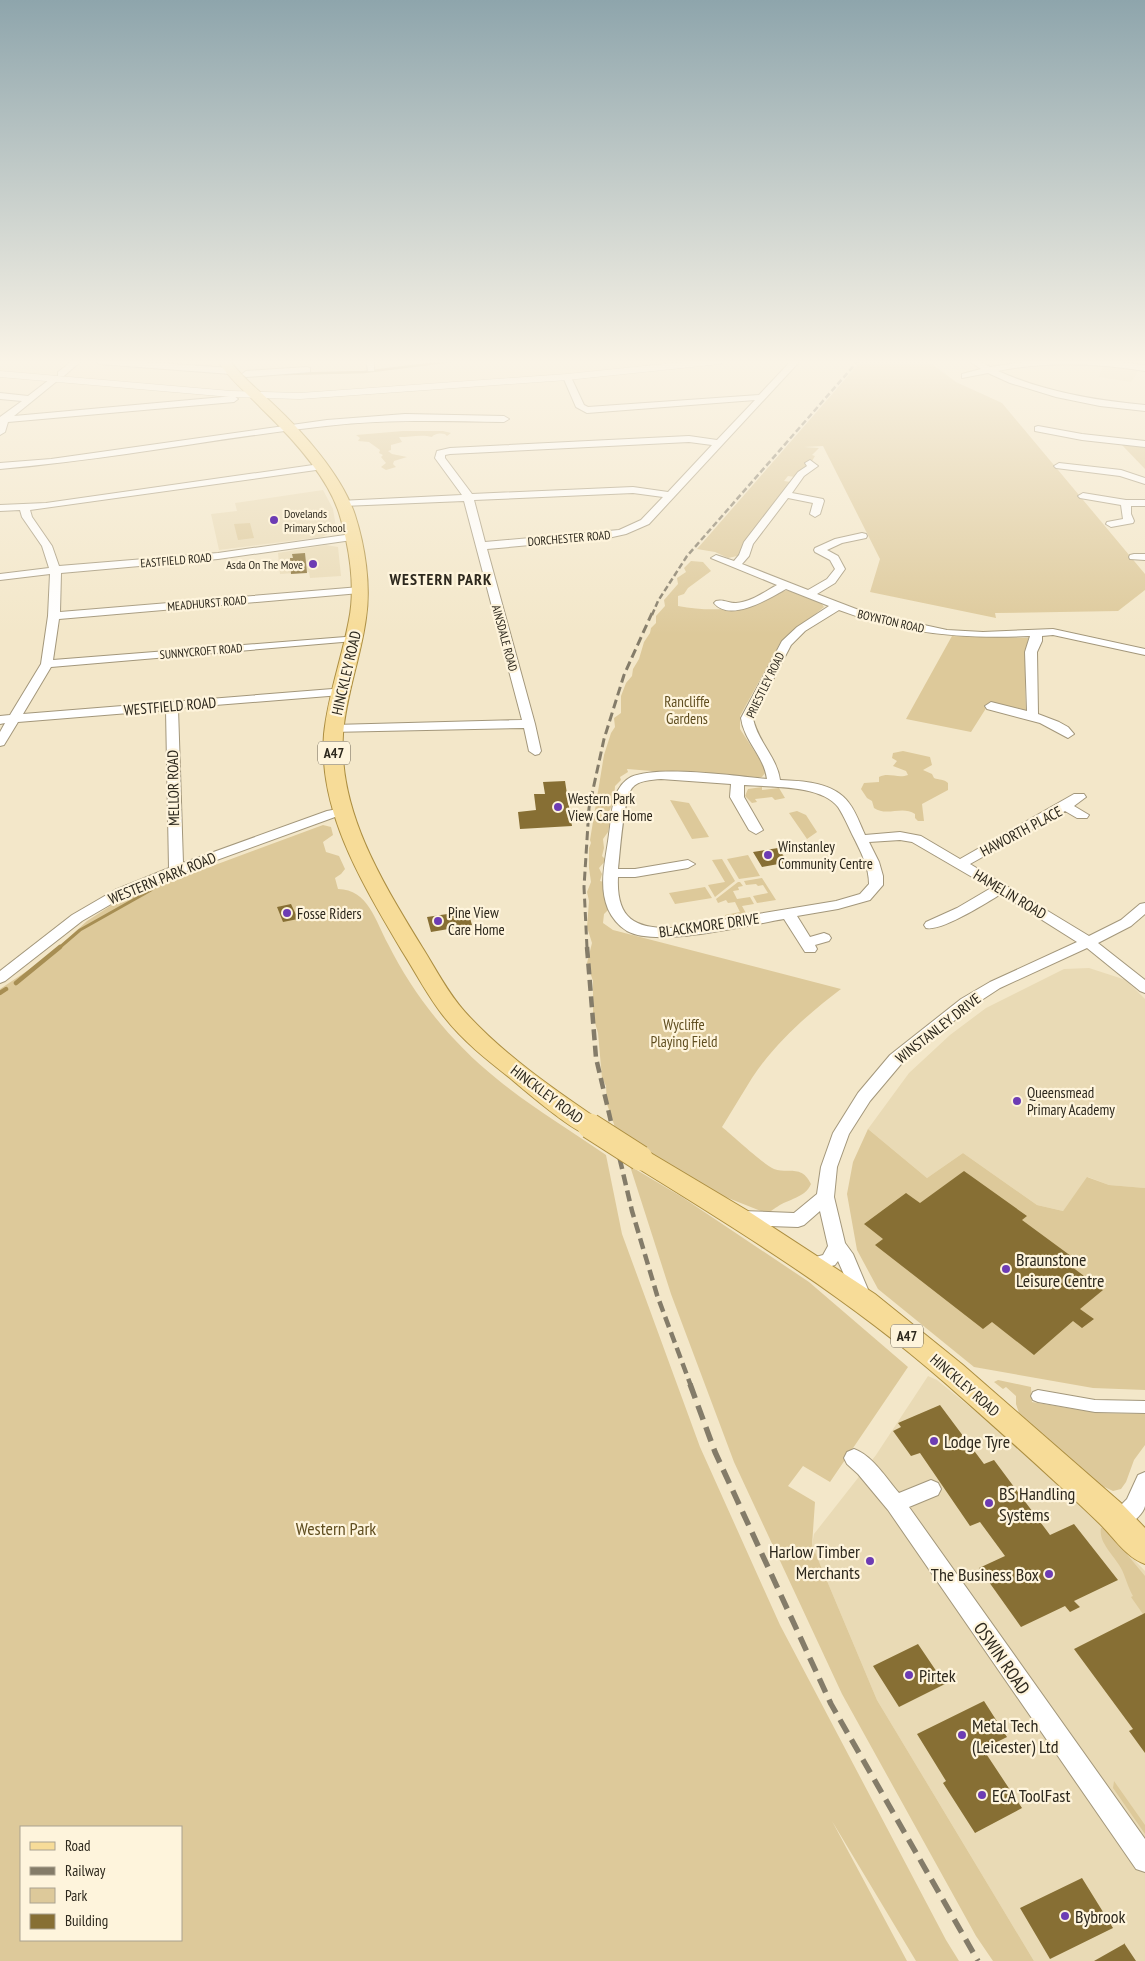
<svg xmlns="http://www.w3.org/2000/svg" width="1145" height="1961" font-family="'PT Sans Narrow',sans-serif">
	<rect width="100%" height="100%" fill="#f3e7c9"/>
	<path fill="#e9dab5" d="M1103,365L1114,367L1139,370L1131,382L1099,377Z
		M323,490L333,509L336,527L332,532L322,537L219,550L211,514L237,511L235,503Z
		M326,545L338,547L341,576L310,578L309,572L280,574L278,553Z
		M1089,968L1126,980L1145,999V1188L1109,1185L1088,1177L1063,1211L1037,1205L963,1153L927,1178L868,1129L909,1073L950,1035L986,1008L1064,969Z
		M928,1376L937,1380L1045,1468L1145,1571V1961H1034L877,1700L812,1545L814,1534L876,1455Z"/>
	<path fill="#ddc99a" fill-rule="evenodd" d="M861,361H928L956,382L1002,403L1145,574V590L1118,611L995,613L996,618L870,592L880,559L823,446L804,447L819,448L812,455L815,456L812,461L807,462V466L795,477L788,476L784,481L791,482L744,542L742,555L728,558L715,552L697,549Z
		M403,431H443L451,433L447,436C445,432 434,433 432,437C422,434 410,437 399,437L402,442L391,445V450L388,451L392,454L407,457L394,461L393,464L396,467L386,470L381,467L386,463L381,457L383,455L379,453L380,450L369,442L358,441L360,438L356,435Z
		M1121,444L1145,447V470V469Z
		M250,523L254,538L238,540L234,524Z
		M691,561L703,562L711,571L688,588L684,594L678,596V606C706,611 733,611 761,602C769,599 775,593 782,591C794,588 812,600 822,604L824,607L780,643L740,716V729L766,769L765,773L762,777L752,779L627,769L628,772L620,777L621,780L615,786L614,800L609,812L611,818L608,832L603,839L604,848L602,856L606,860L599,868L602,874L600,881L604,882L609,909L604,914L603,923L613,930L841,989C808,1014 775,1043 752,1078C742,1094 732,1111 722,1127C733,1136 763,1164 774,1169C787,1174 802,1164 811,1184C805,1198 788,1199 777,1207C773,1209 771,1212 766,1213L723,1196L617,1133L607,1104L606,1086L602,1078L598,1033L593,1016V981L587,963L592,943L587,927L589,901L587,892L591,882L589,868V848L591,843L590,840L604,755L611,733L615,727L614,718L621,713V696L626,683L632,676L633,669L639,659L644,642L650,633L651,628L656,623V616L665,606L664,600L678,584L677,578L686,572L684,568Z
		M952,636L1028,638L1025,691L1026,710L990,702L971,732L906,719Z
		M903,751L930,757L932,765L923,770L932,774L934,778C939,780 944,779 948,783V790L922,804L924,821H918L915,818V814C902,805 887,817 874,808L872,801L867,798L861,789L864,783L879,782V777C889,772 898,779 908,775L906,771L893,766L897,761L892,758L893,753Z
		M762,787V790L779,788L785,798L775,800L772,797L755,799L757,802L752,803L745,796L748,789Z
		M670,800L689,803L709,837L692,839Z
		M797,811L806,815L817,832L807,839L789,813Z
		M323,825L331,827L333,835L323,842L326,852L339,856L345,869L341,874L335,878L338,889C368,889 376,922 388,944C414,996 451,1042 497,1079C531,1107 570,1130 606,1155L622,1234L700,1447L780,1625L946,1940L959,1961H916L832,1821L907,1961H0V989L45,959L87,921L118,901ZM21,1827H181V1940H21Z
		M748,855L760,876L739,879L727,859Z
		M722,859L735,881L715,897L708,885L725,882L712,860Z
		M762,878L776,900L757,903L753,896L768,893L763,885L758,886L756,884L746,885L744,881Z
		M738,882H740L743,886L738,887L739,890L733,891L737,899L750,897L754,904L742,906L747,915L727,918L725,915L740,912L735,902L728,903L726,900L718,903L716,899Z
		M705,887L712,898L675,904L669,893Z
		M868,1129L927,1178L963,1153L1037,1205L1063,1211L1087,1177L1109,1185L1145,1188V1390L1093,1388L974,1367L878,1289L857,1250L847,1194L853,1162Z
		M630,1166L682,1197L809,1282L908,1367L830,1482L803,1466L788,1486L815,1502L812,1545L877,1700L1034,1961H993L976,1936L842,1694L734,1462L671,1294Z
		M998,1380L1031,1387L1032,1402L1098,1413L1145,1414V1445L1134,1460L1126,1482L1121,1489L1113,1491L1098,1484L1019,1413L1016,1404V1396L1006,1387L1003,1389L994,1382Z
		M1101,1528H1105L1145,1576V1617L1131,1597L1133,1596C1128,1587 1126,1579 1122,1570C1116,1557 1098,1543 1101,1528Z
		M1114,1781L1145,1825V1834L1113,1788Z"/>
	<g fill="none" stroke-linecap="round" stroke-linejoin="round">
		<path stroke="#a78e53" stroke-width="2.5" d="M284,374L364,372L453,361"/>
		<path stroke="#a78e53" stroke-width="3" d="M59,948L80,930L151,890"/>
		<path stroke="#a78e53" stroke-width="4.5" d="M16,983L60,947
			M0,993L6,989"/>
	</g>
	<path fill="#876f34" d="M305,553L307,573L291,574L290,558H293L292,554Z
		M565,781L572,826L520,829L518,812L536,810L534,794H545L543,782Z
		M778,848L785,858L781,859L784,863L762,867L753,852Z
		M291,904L298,919L283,922L277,907Z
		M468,911L472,925L431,932L427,917Z
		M964,1171L1027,1216L1022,1220L1075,1259L1068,1264L1103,1290L1080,1309L1094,1319L1082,1328L1073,1321L1034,1355L992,1322L983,1329L875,1245L883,1239L864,1224L906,1193L920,1203Z
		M940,1405L984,1464L994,1460L1050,1535L1074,1524L1118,1580L1074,1601L1080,1607L1070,1612L1065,1606L1021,1627L979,1568L1005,1556L980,1522L970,1526L920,1453L911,1456L893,1431L901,1427L898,1423Z
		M1145,1613V1753L1129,1731L1133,1729L1074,1649Z
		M918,1644L945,1684L899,1707L873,1666Z
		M984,1701L1007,1737L983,1749L1022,1808L975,1833L943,1783L946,1781L917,1734Z
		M1082,1878L1113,1928L1050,1959L1020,1908Z
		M1124,1943L1136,1961H1094L1124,1944Z"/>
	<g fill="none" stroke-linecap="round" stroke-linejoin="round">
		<g stroke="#a3977b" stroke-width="2">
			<path id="pedestrian" d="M1038,1390L1095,1400L1145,1401V1413L1095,1412L1038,1402L1033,1400L1031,1396L1033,1392Z"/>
		</g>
		<g stroke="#a3977b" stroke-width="2">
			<path id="minor" d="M72,361H81L64,376H58V372Z
				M95,361H130L231,368L235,371L231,374L99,364Z
				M366,361H374V371H368Z
				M791,361H800L649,524L626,534L608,538L487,549L535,724L541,751L539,754L535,755L529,751L524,728L330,732L328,729L334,725L522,720L464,501L343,506L338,503L339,501L462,495L435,458L437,451L450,448L689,436L717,440L755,400L587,413L576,407L563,377L564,375H570L584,405L588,407L759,395ZM689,442L712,445L668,492L633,487L472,494L445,458V455L450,454ZM633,493L663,497L641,520L619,530L485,542L474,500Z
				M969,361H979L990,367L1030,361H1111L1145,365V371C1096,363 1047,361 998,371C1045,392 1094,400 1145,405V411L1100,406L1056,397L1010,383L988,373L962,378V374L981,369Z
				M307,367L310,368V372L246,377L242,374L246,371Z
				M54,376L57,377V381L14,416L234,396L238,399L234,402L8,422L5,432L0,435V417L22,401L0,399V393L28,396Z
				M405,414L504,416L509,419L504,422C445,421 386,419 326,426C217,438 109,460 0,469V463L51,459L327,420Z
				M1038,426L1082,434L1145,441V447L1082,440L1035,431V427Z
				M810,460L818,466L804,476L792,493L823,499L824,501L820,514L815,517L810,514L813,503L788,498L753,544L749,556L742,564L808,590L827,579L835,569L830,560L815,552L814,550L815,548L835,539L862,533L866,534L867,536L866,538L842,543L827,550L838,556L845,569L835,583L817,594L864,612L947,630L983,632L1053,629L1145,649V655L1053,635L1042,636V641L1037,652L1038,714L1059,722L1068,727L1074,734L1068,738L1040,723L987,709L985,706L991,702L1027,711L1025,652L1030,636C963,639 902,634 839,610L805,631L791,645L753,718C757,741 777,757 780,780C803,781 834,782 849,803C856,812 860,824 865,835L900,832L921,836L960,859L1074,794H1084L1086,797L1074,806L1089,815L1087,818H1077L1065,811L970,864L1089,936L1121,920L1140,904L1145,903V914L1131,926L1098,943L1145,980V993L1140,991L1087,948L1000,988L971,1007L902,1063L870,1101L849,1134L837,1167L834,1197L845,1243L853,1254L872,1299L869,1304L863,1306L857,1304L838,1261L835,1265L811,1272L805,1270L802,1265L805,1260L823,1255L828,1246L820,1211L804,1225L798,1227L741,1225L735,1223L732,1218L735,1213L741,1211L794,1213L817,1194L821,1167L833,1133L858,1093L890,1055L961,999L990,982L1077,942L1001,894C986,903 941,932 926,928L924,925L926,922L957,908L991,888L912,842L900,840L869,842L879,862L883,876V885L870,900L838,909L797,916L810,937L824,933L829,935L831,938L829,941L815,945L817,949L815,952H805L784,919C748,925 658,948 627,931C619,926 612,918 608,909C598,885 606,859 609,834C611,822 611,809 615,797C618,789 623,781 631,777C658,765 735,776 767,779C764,756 744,741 741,718L782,641L797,627L829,606L786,589C770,598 730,623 714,603L716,601C723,599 728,603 736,603C751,602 764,592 777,585L711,558L716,555L734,561L739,555L744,542L798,472L807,466L805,463ZM661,779L731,784L730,797L749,830L756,834L763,830L744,797V785C770,787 822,785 838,807C844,816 849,828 854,838C861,852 869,867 869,884L860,894L836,901L673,928C635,929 616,919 618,877H635L688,868L695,864L688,860L635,869H618C620,853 623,799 632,788C639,780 651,780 661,779Z
				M1059,463L1121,470L1145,478V484L1120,476L1056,468L1054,466Z
				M320,464L325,467L323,469L30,510L32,517L52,546L59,566L218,553L352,534L357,537L352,540L218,559L61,573L60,612L360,587L365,590L360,593L59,619L53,660L358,636L360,638L354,641L51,667L23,714L345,688L347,691L345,694L341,695L178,708L183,863L327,811L343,808L350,812L348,815L335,817L181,873L125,896L82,921L5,981L0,983V971L72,915L115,890L169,868L166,710L18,722L4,745L0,746V732L5,723L0,724V716L10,715L41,664L48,616L50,574L0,580V574L49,568L42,546L22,517L20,510L0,511V505L46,503Z
				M1083,493L1126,500H1145V506H1131V514L1134,521L1133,523L1111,527L1106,524L1107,522L1123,519L1121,505L1080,498L1078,496Z
				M1134,554H1145V560L1130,559L1129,557L1130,555Z
				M854,1449C873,1456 886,1478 899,1493L931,1480L938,1483L941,1489L938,1495L909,1507L1145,1839V1872L1136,1869L888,1510L858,1474L847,1464L844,1458L847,1452Z
				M1145,1472C1145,1482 1145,1496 1145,1506C1143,1516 1127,1527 1118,1530L1111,1527L1108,1521L1111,1515L1127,1499L1138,1475Z"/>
		</g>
		<g stroke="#a3977b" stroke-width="1">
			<path id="tertiary" d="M693,361H725L720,364L567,380L300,399L231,397L0,377V371L231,391L300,393L567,374Z"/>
		</g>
		<g stroke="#ac8e41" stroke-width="2">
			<path id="primary" d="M218,361H230C242,377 257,389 272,403C302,431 342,475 355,515C365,546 371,585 366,618C361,657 346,694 343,734C338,812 383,883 422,947C436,969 447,992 465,1012C503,1054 552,1088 599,1120L602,1126L599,1132C598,1132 590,1135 590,1135C576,1135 523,1089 510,1078C487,1060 463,1041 445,1018C428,997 416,973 402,951C364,886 318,813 324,734C328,695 342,658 349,620C356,586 349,545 339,513C327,475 290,436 262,409C247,393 229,379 218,361Z
				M640,1149L649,1152L748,1211L875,1294L963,1365L1121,1503L1145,1528V1564C1125,1557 1113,1536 1098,1522C1048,1474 996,1428 944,1382C848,1298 740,1231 631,1164L627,1158L631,1152Z"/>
		</g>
		<use href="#pedestrian" fill="#fff" fill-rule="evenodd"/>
		<use href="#minor" fill="#fff" fill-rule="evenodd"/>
		<use href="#tertiary" fill="#fff" fill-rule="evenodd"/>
		<use href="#primary" fill="#f7dc98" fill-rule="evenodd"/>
		<path stroke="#847c69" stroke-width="2.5" stroke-dasharray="6 3" stroke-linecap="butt" d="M652,615L658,601L687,556L858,361"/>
		<path stroke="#847c69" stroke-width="3" stroke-dasharray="9 4.5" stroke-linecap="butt" d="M587,948L584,887L589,808L604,739L624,675L652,613"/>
		<path stroke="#847c69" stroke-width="4.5" stroke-dasharray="11 5.5" stroke-linecap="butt" d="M587,947L596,1058L632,1211L657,1295L691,1386"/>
		<path stroke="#847c69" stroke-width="5.5" stroke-dasharray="15 8" stroke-linecap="butt" d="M690,1384L715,1452L831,1704L978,1961"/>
		<g stroke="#ac8e41" stroke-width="27" stroke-linecap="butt">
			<path id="primary-bridge" d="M590,1126L640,1158"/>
		</g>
		<use href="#primary-bridge" stroke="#f7dc98" stroke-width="25"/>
	</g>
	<linearGradient id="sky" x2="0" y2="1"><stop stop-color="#8ea5ac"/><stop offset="0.57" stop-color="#faf4e7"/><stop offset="1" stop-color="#faf4e7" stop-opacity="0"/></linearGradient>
	<rect width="1145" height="635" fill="url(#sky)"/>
	<g fill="#6d3cb4" stroke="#fef4dc" stroke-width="2">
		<circle cx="274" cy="520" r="5"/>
		<circle cx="313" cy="564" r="5"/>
		<circle cx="558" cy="807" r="5"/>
		<circle cx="768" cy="855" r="5"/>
		<circle cx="287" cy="913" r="5"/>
		<circle cx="438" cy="921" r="5"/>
		<circle cx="1017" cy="1101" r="5"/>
		<circle cx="1006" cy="1269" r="5"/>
		<circle cx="934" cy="1441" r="5"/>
		<circle cx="989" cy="1503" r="5"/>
		<circle cx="870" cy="1561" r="5"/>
		<circle cx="1049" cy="1574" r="5"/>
		<circle cx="909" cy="1675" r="5"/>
		<circle cx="962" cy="1735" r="5"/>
		<circle cx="982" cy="1795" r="5"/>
		<circle cx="1065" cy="1916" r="5"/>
	</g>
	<g text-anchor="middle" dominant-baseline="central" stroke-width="4.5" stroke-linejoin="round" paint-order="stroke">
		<g font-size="12" fill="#2d281d" stroke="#fef4dc" text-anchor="start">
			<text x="284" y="513">Dovelands<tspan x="284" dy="14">Primary School</tspan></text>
			<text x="303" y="564" text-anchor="end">Asda On The Move</text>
		</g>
		<g font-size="12" fill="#2d281d" stroke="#fef4dc">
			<text transform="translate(569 538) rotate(-5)">DORCHESTER ROAD</text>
			<text transform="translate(176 560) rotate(-5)">EASTFIELD ROAD</text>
			<text transform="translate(207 603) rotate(-5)">MEADHURST ROAD</text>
			<text transform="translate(891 621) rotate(13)">BOYNTON ROAD</text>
			<text transform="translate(505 638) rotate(75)">AINSDALE ROAD</text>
			<text transform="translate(201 651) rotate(-5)">SUNNYCROFT ROAD</text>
			<text transform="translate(765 685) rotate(-64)">PRIESTLEY ROAD</text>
		</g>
		<g fill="#fef4dc" stroke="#6c6556" stroke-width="1">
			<rect x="318" y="741.5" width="32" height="23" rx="4"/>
			<rect x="891" y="1324.5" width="32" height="23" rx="4"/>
		</g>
		<g font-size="14" font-weight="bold" fill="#2d281d">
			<text x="334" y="753">A47</text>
			<text x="907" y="1336">A47</text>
		</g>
		<g font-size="15" fill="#2d281d" stroke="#fef4dc">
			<text transform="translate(346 673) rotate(-77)">HINCKLEY ROAD</text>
			<text transform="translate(170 706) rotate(-5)">WESTFIELD ROAD</text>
			<text transform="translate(173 788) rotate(-91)">MELLOR ROAD</text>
			<text transform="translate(1021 831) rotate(-28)">HAWORTH PLACE</text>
			<text transform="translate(162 878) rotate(-22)">WESTERN PARK ROAD</text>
			<text transform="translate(1010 894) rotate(31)">HAMELIN ROAD</text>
			<text transform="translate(709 925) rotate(-8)">BLACKMORE DRIVE</text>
			<text transform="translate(938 1028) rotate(-38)">WINSTANLEY DRIVE</text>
			<text transform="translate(547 1094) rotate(37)">HINCKLEY ROAD</text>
			<text transform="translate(965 1385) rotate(41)">HINCKLEY ROAD</text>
		</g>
		<g font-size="15" fill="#604e20" stroke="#fef4dc">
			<text x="687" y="701">Rancliffe<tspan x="687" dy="17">Gardens</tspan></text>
			<text x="684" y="1024">Wycliffe<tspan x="684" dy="17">Playing Field</tspan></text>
		</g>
		<g font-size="15" fill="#2d281d" stroke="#fef4dc" text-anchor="start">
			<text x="568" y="798">Western Park<tspan x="568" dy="17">View Care Home</tspan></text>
			<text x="778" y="846">Winstanley<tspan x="778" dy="17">Community Centre</tspan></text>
			<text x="448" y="912">Pine View<tspan x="448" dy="17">Care Home</tspan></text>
			<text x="297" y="913">Fosse Riders</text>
			<text x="1027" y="1092">Queensmead<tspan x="1027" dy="17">Primary Academy</tspan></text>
		</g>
		<g font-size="16" font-weight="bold" letter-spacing="1" fill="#2d281d" stroke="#fef4dc">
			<text x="441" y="579">WESTERN PARK</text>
		</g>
		<g font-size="18" fill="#2d281d" stroke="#fef4dc" text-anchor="start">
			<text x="1016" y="1259">Braunstone<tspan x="1016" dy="21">Leisure Centre</tspan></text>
			<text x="944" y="1441">Lodge Tyre</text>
			<text x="999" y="1493">BS Handling<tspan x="999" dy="21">Systems</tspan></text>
			<text x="860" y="1551" text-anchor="end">Harlow Timber<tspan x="860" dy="21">Merchants</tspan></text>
			<text x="1039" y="1574" text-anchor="end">The Business Box</text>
			<text x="919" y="1675">Pirtek</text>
			<text x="972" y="1725">Metal Tech<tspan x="972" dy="21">(Leicester) Ltd</tspan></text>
			<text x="992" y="1795">ECA ToolFast</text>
			<text x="1075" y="1916">Bybrook</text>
		</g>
		<g font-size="18" fill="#604e20" stroke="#fef4dc">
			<text x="336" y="1528">Western Park</text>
		</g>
		<g font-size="18" fill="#2d281d" stroke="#fef4dc">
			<text transform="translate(1002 1658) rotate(55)">OSWIN ROAD</text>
		</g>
	</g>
	<rect x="20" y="1826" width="162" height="115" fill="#fef4dc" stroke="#aaa290"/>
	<rect x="30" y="1842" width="25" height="8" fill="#f7dc98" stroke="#aaa290"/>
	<text x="65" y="1851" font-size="15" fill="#2d281d">Road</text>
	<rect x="30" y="1867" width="25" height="8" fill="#847c69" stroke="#aaa290"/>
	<text x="65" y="1876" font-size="15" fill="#2d281d">Railway</text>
	<rect x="30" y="1888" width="25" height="15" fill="#ddc99a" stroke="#aaa290"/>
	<text x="65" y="1901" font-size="15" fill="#2d281d">Park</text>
	<rect x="30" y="1914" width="25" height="15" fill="#876f34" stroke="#aaa290"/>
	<text x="65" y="1926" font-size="15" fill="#2d281d">Building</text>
</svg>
